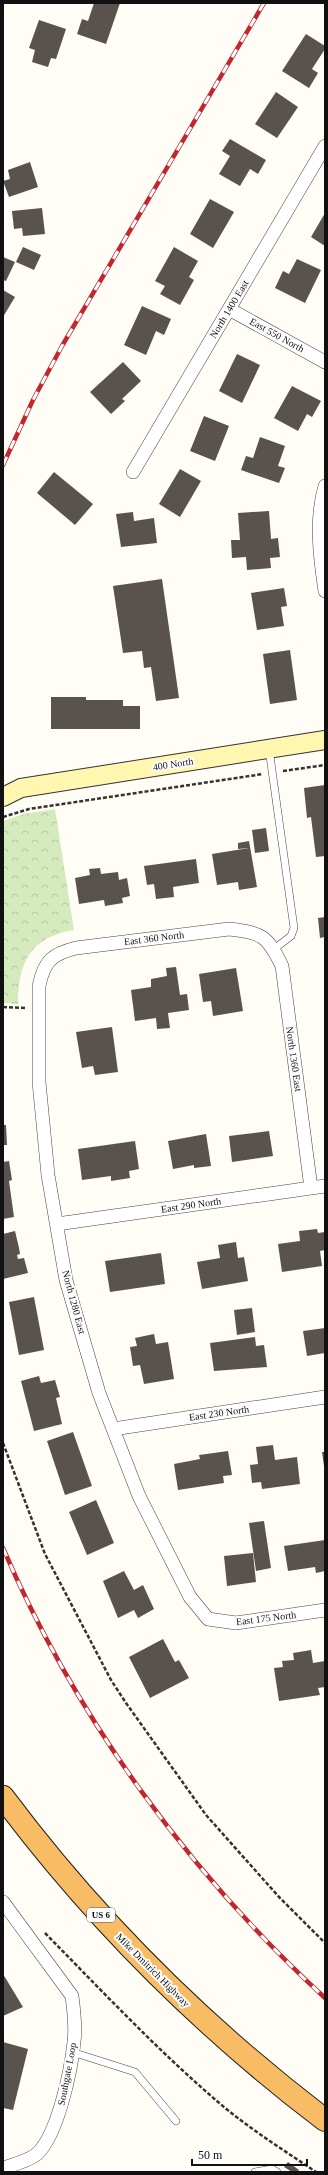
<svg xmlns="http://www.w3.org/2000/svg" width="328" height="2175" font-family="'Times New Roman',serif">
	<defs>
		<pattern id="park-crowns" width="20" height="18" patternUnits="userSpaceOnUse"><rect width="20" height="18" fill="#d5ebbd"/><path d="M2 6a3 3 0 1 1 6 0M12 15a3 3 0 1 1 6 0" fill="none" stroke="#b6c8a1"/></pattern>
	</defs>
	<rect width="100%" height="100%" fill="#fffdf5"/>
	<path fill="url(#park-crowns)" d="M55,809L74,930C30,937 18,963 18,1004L3,1003V821L23,814Z"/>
	<path fill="#5a524d" d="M94,3H120L106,44L77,34L82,19L88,21Z
		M39,20L66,29L56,59L51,58L48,67L32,62L35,50L29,48Z
		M306,34L325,46V49L312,69L318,73L309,88L282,71Z
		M276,92L298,107L277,138L255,124Z
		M230,139L266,160L258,174L250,169L240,186L219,174L230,156L222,151Z
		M30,162L38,187L9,197L3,181L10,179L8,170Z
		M210,199L234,212L213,248L190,234Z
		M42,208L45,234L23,236L22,228L14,229L12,211Z
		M325,213V246L311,237Z
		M23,247L41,255L34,270L16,262Z
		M174,247L198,261L189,277L194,280L180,305L160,294L165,286L155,281Z
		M3,257L15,262L6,281L3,280Z
		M297,259L321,270L305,303L275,288L283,271L289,274Z
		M3,290L15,297L3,317Z
		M142,306L171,319L164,335L156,331L146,355L124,345Z
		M237,354L260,365L242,403L219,391Z
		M123,362L141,381L122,399L125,401L111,414L90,392Z
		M292,386L321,401L312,417L307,414L298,431L274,418Z
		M204,416L229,426L215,461L190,451Z
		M260,437L285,446L278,466L285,468L279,483L241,470L246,456L253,458Z
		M180,469L201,481L180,517L159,504Z
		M54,472L93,504L75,525L37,493Z
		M269,511L271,539L278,538L280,557L270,558L271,568L247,570L246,557L232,558L231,540H240L238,513Z
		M133,512L134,521L154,518L157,543L121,547L116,514Z
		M162,579L179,698L156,701L151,667L144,668L142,651L123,653L113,586Z
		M284,588L287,606L281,607L284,626L257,630L251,593Z
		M290,650L297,700L270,704L263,654Z
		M51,697H86V700H123V706H140V729H51Z
		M325,785V856L316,857L311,817L307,818L304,788Z
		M266,828L269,851L255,853L252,830Z
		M249,841L257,887L239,890L238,882L217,885L212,854L249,848L238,849V843Z
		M196,859L199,883L173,887L174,897L156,899L154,884L147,885L144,866Z
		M100,868L101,874L118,872L119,880L127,878L130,896L122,898L123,903L105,906L104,900L79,904L75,878L90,875L89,869Z
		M325,917V937L320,938L318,918Z
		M176,967L180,995L187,994L189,1010L168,1013L170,1028L157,1029L156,1018L135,1021L131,990L151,987V979L167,976L166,968Z
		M236,968L243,1011L213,1016L211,1001L203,1002L199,974Z
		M112,1027L118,1072L95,1075L93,1066L82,1068L76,1032Z
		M3,1125H6L7,1145H3Z
		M269,1131L273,1156L232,1162L229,1136Z
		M206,1134L211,1166L194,1168V1165L173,1169L168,1141Z
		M135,1141L139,1169L129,1171L130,1178L111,1181V1176L82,1180L78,1149Z
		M9,1161L12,1180L9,1181L14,1217L3,1219V1162Z
		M317,1229L318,1233L325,1232V1250L320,1251L322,1266L282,1272L278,1244L300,1241L299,1231Z
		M15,1231L19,1248L20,1254L17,1255L18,1259L24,1258L28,1273L3,1279V1234Z
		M236,1242L238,1258L244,1257L248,1281L202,1289L197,1262L220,1258L218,1245Z
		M161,1253L165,1284L110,1292L105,1261Z
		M34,1297L44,1350L19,1355L9,1302Z
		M252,1308L255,1332L237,1335L234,1310Z
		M325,1328V1353L307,1356L303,1331Z
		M154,1334L156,1344L168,1342L174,1379L144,1384L140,1365L133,1366L130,1347L137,1346L135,1338Z
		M255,1337L256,1346L264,1345L267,1367L214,1371L210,1343Z
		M39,1376L41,1383L55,1380L60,1397L56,1398L62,1424L34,1431L21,1381Z
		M73,1432L92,1486L65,1495L47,1441Z
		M273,1445L275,1460L297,1457L300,1484L262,1489L261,1482L252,1483L250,1465L258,1464L256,1447Z
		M228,1451L232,1475L223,1476L224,1483L178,1490L174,1464L200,1459L199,1455Z
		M322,1452H325V1466H324Z
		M96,1500L114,1543L87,1555L69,1512Z
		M264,1521L271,1568L256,1571L249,1523Z
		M325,1540V1571L316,1573L315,1567L288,1571L284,1546Z
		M253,1553L256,1582L227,1586L224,1556Z
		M124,1571L134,1590L143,1585L154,1609L138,1618L134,1610L118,1618L103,1581Z
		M163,1639L175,1662L179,1660L189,1678L150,1698L129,1657Z
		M311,1650L313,1663L325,1661V1687L318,1688L320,1695L279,1701L274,1668L283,1667L282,1661L294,1660L293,1653Z
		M3,1974L23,2007L3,2016Z
		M3,2042L28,2049L13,2110L3,2108Z
		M288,2162L299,2170L297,2172H292L284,2167Z"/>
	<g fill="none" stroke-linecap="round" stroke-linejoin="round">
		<g stroke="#444" stroke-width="8">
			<path id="service" d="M269,749L294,928L291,936L274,949
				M72,2052L135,2072L176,2121
				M255,2172L272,2169L277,2172"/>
		</g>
		<g stroke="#444" stroke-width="14">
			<path id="minor" d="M229,309L325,362
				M133,472L325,146
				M325,486C315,519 320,558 325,591
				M311,1188L282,966C267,935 262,933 229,929L76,948C52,954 44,961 39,986V1082L48,1175L66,1280L99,1393L139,1496L190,1597L208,1619L236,1623L325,1610
				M57,1224L325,1186
				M113,1429L325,1397
				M3,1902L72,1996C74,2011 76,2027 74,2042C71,2071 58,2134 37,2154C28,2161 13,2165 3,2168"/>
		</g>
		<g stroke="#333" stroke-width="20">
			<path id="secondary" d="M3,797L21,788L325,740"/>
		</g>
		<g stroke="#222" stroke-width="24">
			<path id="trunk" d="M3,1797C95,1920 204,2028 325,2120"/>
		</g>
		<path stroke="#333" stroke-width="2.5" stroke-dasharray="4 2" stroke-linecap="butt" d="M283,771L325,765
			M3,817L29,809L263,774
			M3,1007L25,1008
			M3,1443L45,1554L111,1680L126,1703L206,1815L279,1897L325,1943
			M45,1933C103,1992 161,2054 224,2107C253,2131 285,2151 316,2172"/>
		<use href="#service" stroke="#fff" stroke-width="7"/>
		<use href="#minor" stroke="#fff" stroke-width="13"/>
		<use href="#secondary" stroke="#fff6b0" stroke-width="18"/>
		<use href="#trunk" stroke="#f7bc64" stroke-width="22"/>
		<g stroke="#c4262e" stroke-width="4.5">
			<path id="rail" d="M3,465L33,400L62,346L264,3
				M3,1548C76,1718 189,1873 325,1998"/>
		</g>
		<use href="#rail" stroke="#fff" stroke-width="3" stroke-dasharray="9" stroke-linecap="butt"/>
	</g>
	<g text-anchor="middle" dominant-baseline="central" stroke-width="4" stroke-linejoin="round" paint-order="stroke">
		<rect fill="#fff" stroke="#585858" stroke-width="1" x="87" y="1908" width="28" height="14" rx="3"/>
		<g font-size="9" font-weight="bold" fill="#111">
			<text x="101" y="1915">US 6</text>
		</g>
		<g font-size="10" fill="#111" stroke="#fff">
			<text transform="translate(229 309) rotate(-59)">North 1400 East</text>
			<text transform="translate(277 335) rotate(29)">East 550 North</text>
			<text transform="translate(173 764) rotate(-9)">400 North</text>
			<text transform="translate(154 938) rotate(-7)">East 360 North</text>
			<text transform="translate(294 1059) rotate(82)">North 1360 East</text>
			<text transform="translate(191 1205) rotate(-8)">East 290 North</text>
			<text transform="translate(74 1302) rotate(75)">North 1280 East</text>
			<text transform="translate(219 1413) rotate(-8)">East 230 North</text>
			<text transform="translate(266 1618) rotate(-7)">East 175 North</text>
			<text transform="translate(153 1970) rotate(45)">Mike Dmitrich Highway</text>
			<text transform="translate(67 2074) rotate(-79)">Southgate Loop</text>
		</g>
	</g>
	<rect width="328" height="2175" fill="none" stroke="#111111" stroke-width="8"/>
	<path d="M192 2159v6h115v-6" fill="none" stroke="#111111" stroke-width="2"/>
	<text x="198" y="2159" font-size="12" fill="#111111" stroke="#ffffff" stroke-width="3" paint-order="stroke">50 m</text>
</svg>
